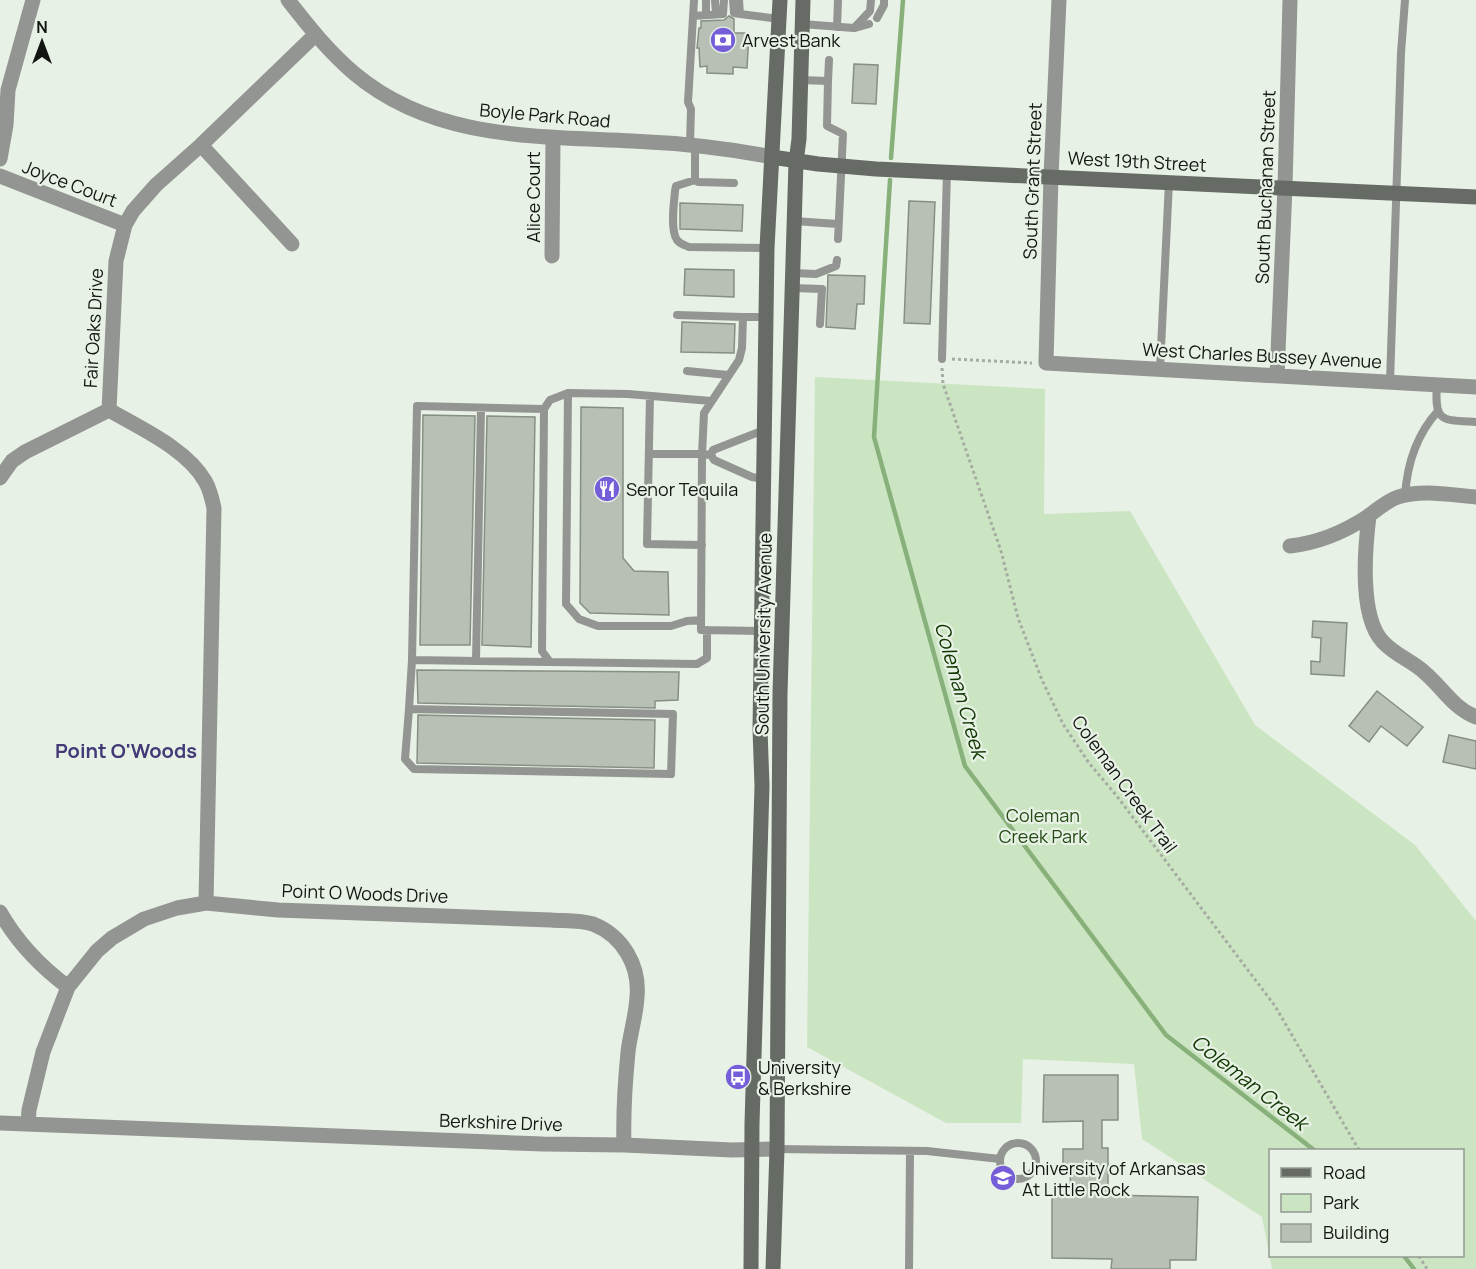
<svg xmlns="http://www.w3.org/2000/svg" width="1476" height="1269" font-family="Manrope,sans-serif">
	<rect width="100%" height="100%" fill="#e8f1e5"/>
	<path fill="#cbe5c2" fill-rule="evenodd" d="M815,377L1045,389L1044,514L1130,511L1255,725L1415,845L1476,921V1269H1272L1262,1217L1142,1139L1134,1064L1023,1059L1021,1123H946L807,1047ZM1270,1150H1462V1256H1270Z"/>
	<g fill="none" stroke-linecap="round" stroke-linejoin="round">
		<path stroke="#88b07a" stroke-width="4.5" d="M891,158L903,0
			M890,180L874,437L965,766L1166,1035L1314,1150
			M1404,1256L1414,1269"/>
	</g>
	<path fill="#b8c0b5" stroke="#878e84" stroke-width="1.5" d="M729,16L734,19V33H749L747,68L733,67V74L707,73V66L700,67L699,48H697L699,28H701V21L724,20Z
		M854,64L878,65L876,104L852,103Z
		M909,201L935,202L930,324L904,323Z
		M680,203L743,205L742,231L680,229Z
		M685,269L734,270V297L684,295Z
		M828,275L865,276L864,304H857L855,329L826,327Z
		M682,322L735,324L734,353L681,352Z
		M581,407L623,408V558L634,571L668,572L669,615L590,613L580,603Z
		M423,415L475,416L470,645H420Z
		M487,416L535,417L531,647L482,645Z
		M1313,621L1347,623L1344,676L1311,674V661L1320,662L1321,638L1312,637Z
		M417,670L679,672L678,700L655,701V708L418,703Z
		M1377,691L1423,727L1407,746L1381,726L1369,742L1349,726Z
		M418,715L655,720L654,768L417,763Z
		M1449,735L1476,741V769L1443,762Z
		M1044,1075H1118V1120H1102V1148H1108V1195L1198,1197L1196,1260H1170V1269H1111L1112,1259L1052,1258V1195L1071,1196L1070,1171H1063V1149H1083V1121L1043,1122Z"/>
	<g fill="none" stroke-linecap="round" stroke-linejoin="round">
		<path stroke="#a5aca2" stroke-width="3" stroke-dasharray="3 3" stroke-linecap="butt" d="M952,359L1032,363
			M942,368L943,384L1001,551L1018,618L1042,680L1063,724L1089,763L1116,795L1275,1006L1359,1150
			M1419,1256L1427,1269"/>
		<path stroke="#929591" stroke-width="8" d="M706,0V15
			M715,0L716,14
			M733,0L734,13L740,14
			M739,0L740,14L779,19
			M693,16L723,14L724,0
			M877,18L884,5V0
			M802,24L854,28L870,11L871,0
			M837,27L838,0
			M855,28L869,24
			M801,80L828,81L827,126L843,134L838,239
			M828,81L829,60
			M690,145L691,109L688,102L694,0
			M695,145V180L698,182L734,183
			M695,180L676,186L675,191C674,203 670,230 677,240C680,244 684,245 689,247L767,248
			M794,221L838,224
			M793,273L816,274L836,266L837,260
			M793,288L822,289L820,324
			M677,315L743,317
			M942,359L947,171
			M1160,369L1169,182
			M687,371L728,375
			M1390,382L1401,53L1405,0
			M1437,384C1434,423 1442,420 1476,422
			M568,393L566,604L579,619L598,626H671L687,621L701,620
			M650,396L647,544L702,545
			M544,409L417,406L412,660L550,662
			M764,430L713,450L711,455L714,460L752,477L764,479
			M649,454H702L704,413L739,360L742,348L743,317H766
			M711,455L702,454L701,630L762,631
			M1405,496C1407,465 1417,434 1438,411
			M707,630V658L697,664L550,662L542,651L544,409L550,400L568,393L628,394L711,401
			M476,661L481,408
			M409,709L405,759L414,769L671,774L673,714L409,709L412,660
			M1000 1161a18 18 0 1 1 36 0a18 18 0 1 1-36 0Z
			M777,1149L927,1151L1000,1159
			M909,1269L910,1151"/>
		<path stroke="#929591" stroke-width="15" d="M288,0C309,27 329,52 355,74C434,140 536,136 632,141C679,143 726,148 772,157
			M1059,0L1051,176L1046,363L1476,387
			M201,145L292,244
			M0,159L6,125L8,90L33,0
			M0,176L125,225
			M552,256L553,138
			M1277,376L1285,187L1290,0
			M109,410C140,428 187,449 205,481C210,489 212,499 214,508L206,903
			M109,410L116,261L125,225L133,211L156,185L201,145L315,35
			M0,478L12,461L25,452L109,410
			M1369,516C1365,548 1359,617 1383,642C1395,655 1412,661 1424,672C1443,688 1453,708 1476,717
			M1290,546C1317,543 1344,532 1367,517C1377,510 1386,501 1398,497C1422,489 1451,495 1476,497
			M0,912C17,942 41,967 68,987
			M0,1123L543,1144L624,1145L732,1150L777,1149
			M28,1124L29,1110L43,1052L68,987L97,951L112,938L144,919L177,908L206,903L278,910L551,920C565,921 580,920 593,924C623,936 640,966 637,997C636,1016 630,1034 628,1052C625,1083 623,1114 624,1145"/>
		<path stroke="#666b65" stroke-width="15" d="M772,157L818,164L876,169L1476,197
			M751,1269L752,1124L762,786L760,729L767,248L780,0
			M773,1269L777,1149L780,693L796,162L799,139L803,0"/>
	</g>
	<defs>
		<g id="bank-disc" transform="scale(1.35)"><circle r="9.5" fill="#755ed8" stroke="#e8f1e5"/><path d="M-6-4H6V4H-6ZM0-2.3a2.3 2.3 0 1 0 0 4.6a2.3 2.3 0 1 0 0-4.6Z" fill="#fff"/></g>
		<g id="restaurant-disc" transform="scale(1.35)"><circle r="9.5" fill="#755ed8" stroke="#e8f1e5"/><path d="M-5-6h1v4h1v-4h1v4h1v-4h1v5L-1.5 .5V6h-2V.5L-5-1ZM5-6V6H3V1.5H1.5Q1.5-4 5-6Z" fill="#fff"/></g>
		<g id="bus-disc" transform="scale(1.35)"><circle r="9.5" fill="#755ed8" stroke="#e8f1e5"/><path d="M-5-6H5V4H4V6H2V4H-2V6H-4V4H-5ZM-3.5-4V0h7V-4ZM-3.5 1.2v1.5H-2V1.2ZM2 1.2v1.5H3.5V1.2Z" fill="#fff"/></g>
		<g id="university-disc" transform="scale(1.35)"><circle r="9.5" fill="#755ed8" stroke="#e8f1e5"/><path d="M0-5L7-2L0 1L-7-2ZM-4 1L0 2.5L4 1V4Q0 6-4 4Z" fill="#fff"/></g>
	</defs>
	<g fill-rule="evenodd">
		<use href="#bank-disc" x="723" y="40"/>
		<use href="#restaurant-disc" x="607" y="489"/>
		<use href="#bus-disc" x="738" y="1077"/>
		<use href="#university-disc" x="1003" y="1178"/>
	</g>
	<g text-anchor="middle" dominant-baseline="central" stroke-width="4.5" stroke-linejoin="round" paint-order="stroke">
		<g font-size="18" fill="#121511" stroke="#e8f1e5" text-anchor="start">
			<text x="742" y="40">Arvest Bank</text>
			<text x="626" y="489">Senor Tequila</text>
			<text x="758" y="1067">University<tspan x="758" dy="21">&amp; Berkshire</tspan></text>
			<text x="1022" y="1168">University of Arkansas<tspan x="1022" dy="21">At Little Rock</tspan></text>
		</g>
		<g font-size="18" fill="#121511" stroke="#e8f1e5">
			<text transform="translate(545 115) rotate(5)">Boyle Park Road</text>
			<text transform="translate(1137 161) rotate(3)">West 19th Street</text>
			<text transform="translate(1032 181) rotate(-88)">South Grant Street</text>
			<text transform="translate(70 183) rotate(21)">Joyce Court</text>
			<text transform="translate(1265 187) rotate(-88)">South Buchanan Street</text>
			<text transform="translate(533 197) rotate(-90)">Alice Court</text>
			<text transform="translate(93 328) rotate(-87)">Fair Oaks Drive</text>
			<text transform="translate(1262 355) rotate(3)">West Charles Bussey Avenue</text>
			<text transform="translate(763 634) rotate(-89)">South University Avenue</text>
			<text transform="translate(1125 784) rotate(54)">Coleman Creek Trail</text>
			<text transform="translate(365 893) rotate(2)">Point O Woods Drive</text>
			<text transform="translate(501 1122) rotate(2)">Berkshire Drive</text>
		</g>
		<g font-size="18" fill="#244b14" stroke="#e8f1e5">
			<text x="1043" y="815">Coleman<tspan x="1043" dy="21">Creek Park</tspan></text>
		</g>
		<g font-size="20" font-style="italic" fill="#103700" stroke="#e8f1e5">
			<text transform="translate(961 690) rotate(74)">Coleman Creek</text>
			<text transform="translate(1250 1082) rotate(38)">Coleman Creek</text>
		</g>
		<g font-size="20" font-weight="bold" fill="#433a77" stroke="#e8f1e5">
			<text x="126" y="750">Point O'Woods</text>
		</g>
	</g>
	<rect x="1269" y="1149" width="195" height="108" fill="#e8f1e5" stroke="#929990" stroke-width="1.5"/>
	<rect x="1281" y="1168" width="30" height="9" fill="#666b65" stroke="#929990" stroke-width="1.5"/>
	<text x="1323" y="1179" font-size="18" fill="#121511">Road</text>
	<rect x="1281" y="1194" width="30" height="18" fill="#cbe5c2" stroke="#929990" stroke-width="1.5"/>
	<text x="1323" y="1209" font-size="18" fill="#121511">Park</text>
	<rect x="1281" y="1224" width="30" height="18" fill="#b8c0b5" stroke="#929990" stroke-width="1.5"/>
	<text x="1323" y="1239" font-size="18" fill="#121511">Building</text>
	<g transform="translate(42 42)" stroke="#e8f1e5" stroke-width="4.5" paint-order="stroke">
	<path d="M0-4.5L10 22L0 15L-10 22Z" fill="#121511"/>
	<text y="-9" font-size="16" font-weight="bold" text-anchor="middle" fill="#121511">N</text>
	</g>
</svg>
